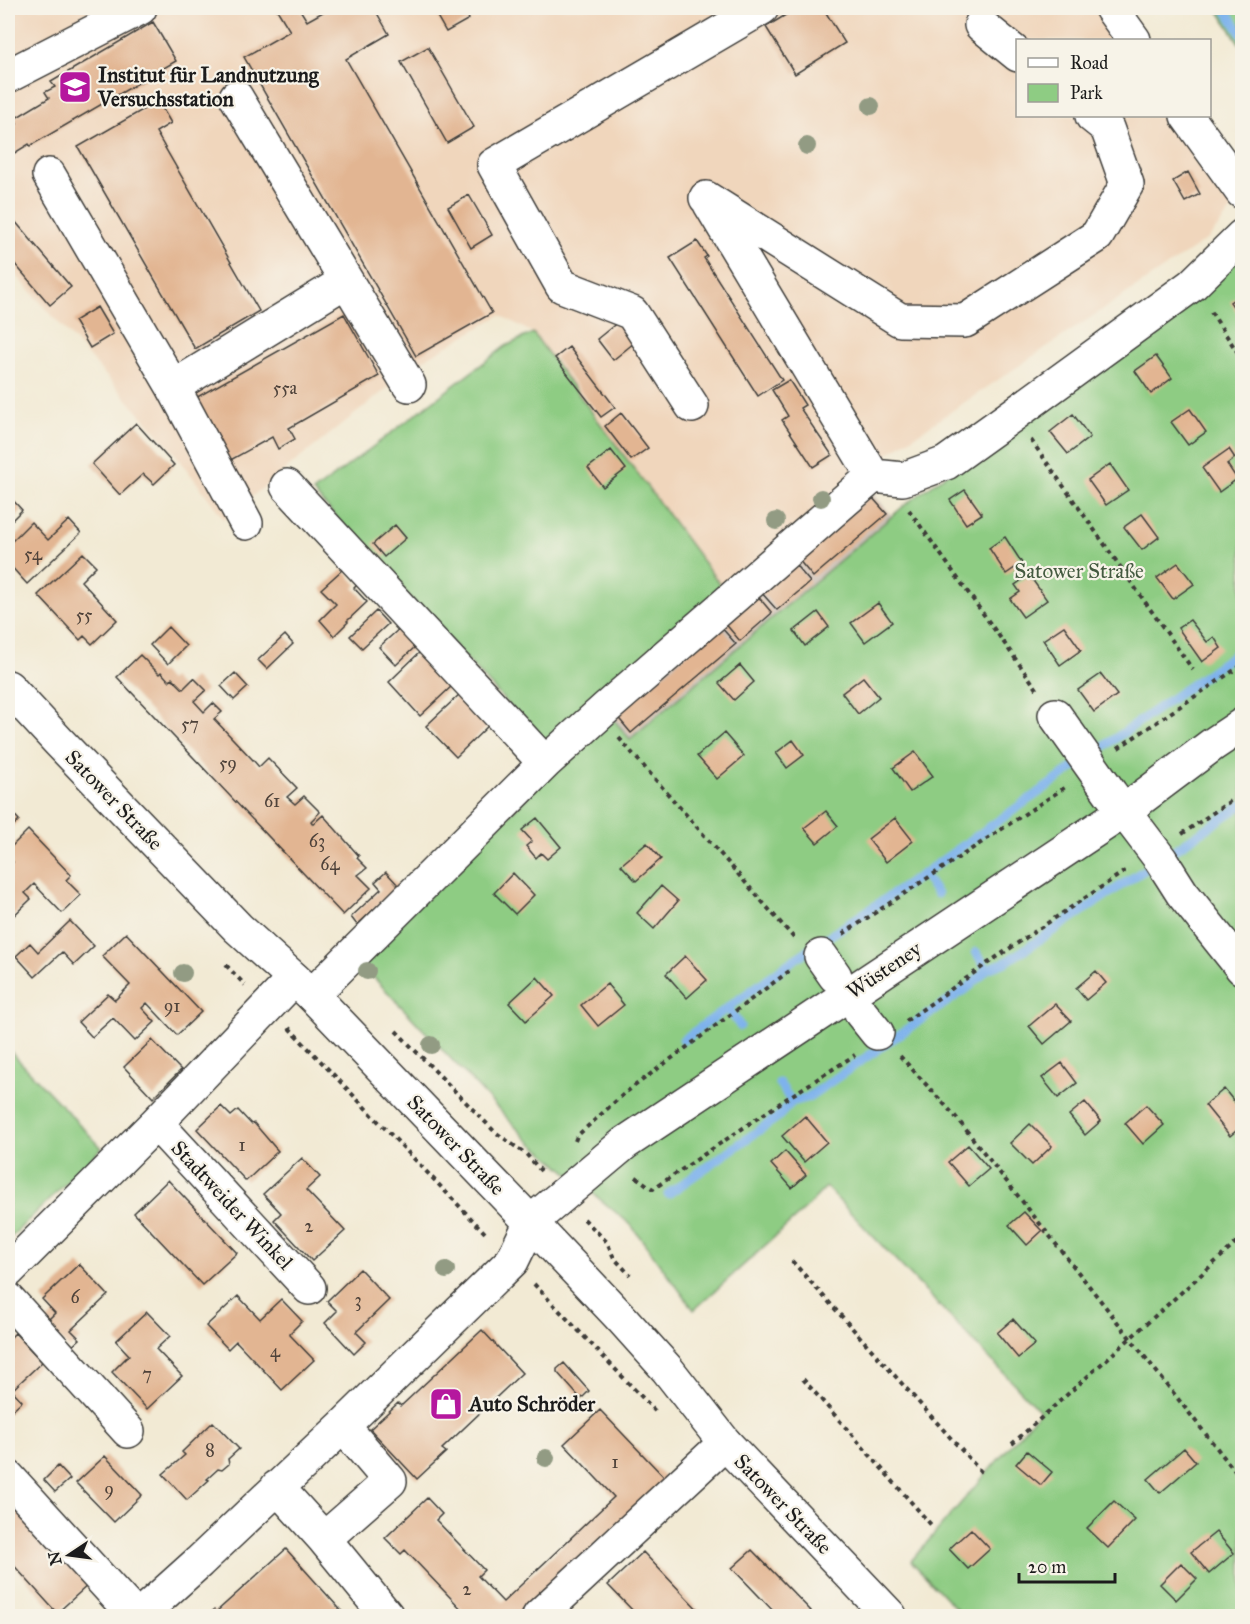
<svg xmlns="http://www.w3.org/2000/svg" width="1250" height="1624" font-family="'IM FELL Great Primer',serif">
	<rect width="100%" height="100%" fill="#f7f3e8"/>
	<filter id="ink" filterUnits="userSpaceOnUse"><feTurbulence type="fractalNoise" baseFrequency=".0167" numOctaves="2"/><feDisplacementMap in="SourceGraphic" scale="12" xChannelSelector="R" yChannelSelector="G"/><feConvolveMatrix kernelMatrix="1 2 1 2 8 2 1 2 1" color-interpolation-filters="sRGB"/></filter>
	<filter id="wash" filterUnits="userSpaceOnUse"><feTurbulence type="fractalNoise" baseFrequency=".008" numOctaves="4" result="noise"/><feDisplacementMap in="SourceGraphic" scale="24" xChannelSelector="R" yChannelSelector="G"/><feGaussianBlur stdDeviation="1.35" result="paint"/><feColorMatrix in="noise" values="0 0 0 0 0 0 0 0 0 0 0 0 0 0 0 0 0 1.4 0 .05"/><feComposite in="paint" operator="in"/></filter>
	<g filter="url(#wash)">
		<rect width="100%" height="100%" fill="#f2ead4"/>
		<path fill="#f0d6bc" d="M8,8H1102L1124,40H1018V116H1173L1234,207L1209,238L855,476L727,594L533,333L500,315L420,362L224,519L174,452L8,266Z"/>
		<path fill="#cec2b9" d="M871,491L892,516L630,739L610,715Z"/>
		<path fill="#8ecc83" stroke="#557450" stroke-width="1.5" d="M1217,8H1242V48Z
			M1242,255V646L1239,649L1242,648V1616H963L911,1561L1040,1411L826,1187L801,1213L694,1310L631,1225L527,1139L359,962L610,715L630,739L905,505Z
			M533,333L727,594L555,741L543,742L313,492L506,346Z
			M8,1049L102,1148L8,1240Z"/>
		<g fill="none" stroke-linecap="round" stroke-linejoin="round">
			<path stroke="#7eb2ec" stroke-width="9" d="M1225,8L1242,35
				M923,874L937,894
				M976,952L987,969
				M728,1008L740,1026
				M683,1040L792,961L923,874L1242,649
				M779,1083L792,1102
				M668,1194L778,1117L792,1102L807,1098L970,986L987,969L1006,962L1242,805"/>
		</g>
		<g id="blocks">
			<path fill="#e2b592" d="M276,8H299L307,21L330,8H374L389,34L346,59L492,313L416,356L244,57L290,31Z
				M440,8H463L469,19L446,32L434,11Z
				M797,8H823L845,43L795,74L766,27Z
				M153,22L176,61L30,146L29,144L8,157V130L17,124L14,119L49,98L45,92L55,87L51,82Z
				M428,47L474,127L447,143L401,62Z
				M158,101L171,123L156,132L259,311L195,349L78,147Z
				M1188,172L1200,194L1185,202L1173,181Z
				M469,195L492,235L471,248L448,207Z
				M8,213L71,287L50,305L8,256Z
				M697,241L707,256L704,258L782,380L758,396L670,258Z
				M1242,294V319L1230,302Z
				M97,307L113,334L90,348L74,321Z
				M344,314L379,376L289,428L295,439L278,449L272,437L227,462L192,400Z
				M618,322L634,343L613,360L597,339Z
				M569,347L615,407L601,417L555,358Z
				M1156,356L1172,378L1151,394L1135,371Z
				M789,380L805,405L800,408L832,455L813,467L782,420L788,416L772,390Z
				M1190,409L1206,432L1188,445L1171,422Z
				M621,413L648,448L631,460L605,426Z
				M1073,414L1090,437L1068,454L1050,432Z
				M136,423L174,465L154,484L143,474L120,495L92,464Z
				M1229,449L1235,458L1227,464L1237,479L1219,492L1202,468Z
				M611,450L626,469L603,487L588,468Z
				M1110,464L1128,490L1106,505L1088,480Z
				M965,490L982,514L966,524L950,500Z
				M8,495L22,510L8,524Z
				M871,496L887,514L813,577L798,559Z
				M1142,514L1159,537L1142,550L1124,527Z
				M69,520L81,533L27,584L8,563V545L31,522L48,540Z
				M395,525L406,538L384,557L373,544Z
				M1005,537L1022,563L1006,574L989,548Z
				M83,553L96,566L81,581L117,620L92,644L84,636L80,640L38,595Z
				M793,562L810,582L777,610L760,591Z
				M1178,563L1194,584L1173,599L1157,578Z
				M343,569L357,585L354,588L367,602L347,621L348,622L334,636L320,620L336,604L321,589Z
				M1029,575L1047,600L1023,617L1010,599L1020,592L1015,585Z
				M756,594L772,613L740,641L724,622Z
				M878,603L892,622L865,642L851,623Z
				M376,611L388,624L362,648L350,636Z
				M818,612L829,627L805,646L794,631Z
				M1190,620L1207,642L1214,637L1221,648L1202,662L1178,628Z
				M720,626L736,644L631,733L616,715Z
				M1064,626L1081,650L1060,665L1043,640Z
				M168,627L186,646L168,664L150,645Z
				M400,628L416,646L396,665L379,647Z
				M285,635L293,644L267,669L258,660Z
				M421,651L453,685L420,716L389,682Z
				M140,655L159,674L161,672L169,681L172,678L183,689L194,678L206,690L194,701L204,712L213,703L222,712L214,719L253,760L259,767L268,758L297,788L287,797L295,804L304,796L320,812L311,821L313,824L323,815L359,856L357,858L367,868L358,875L371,888L343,915L117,677Z
				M740,665L754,682L734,700L719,683Z
				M235,673L248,687L234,700L221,686Z
				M1101,674L1117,695L1094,712L1078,690Z
				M863,677L879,697L858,714L842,693Z
				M461,693L490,724L456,757L426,726Z
				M724,733L744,756L717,779L697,756Z
				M793,740L804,755L787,768L776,753Z
				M915,752L933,776L910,792L893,768Z
				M8,808L19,820L8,831Z
				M826,811L838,826L817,843L804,828Z
				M537,818L561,847L547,859L541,853L536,858L526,846L532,841L522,830Z
				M895,818L913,841L886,862L868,839Z
				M28,830L71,875L66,880L81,895L62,913L34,884L25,893L31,899L8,921V868L13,862L8,857V850Z
				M647,843L661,859L636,881L621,865Z
				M386,872L399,886L357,925L351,917L381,889L375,882Z
				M513,873L534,895L515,914L494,893Z
				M661,886L678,901L654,929L637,913Z
				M70,921L94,946L74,965L62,952L35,977L16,956L30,943L38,952Z
				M126,933L201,1012L177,1035L147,1003L142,1008L155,1022L135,1041L113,1018L92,1037L78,1022L108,994L115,1000L130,985L102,956Z
				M685,956L707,980L687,998L666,974Z
				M1096,971L1106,983L1086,1000L1076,988Z
				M537,977L554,996L526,1021L509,1003Z
				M607,984L624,1005L598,1026L581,1005Z
				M1055,1004L1071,1021L1044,1044L1029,1026Z
				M152,1040L181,1070L153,1098L124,1067Z
				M1062,1063L1077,1083L1058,1098L1042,1078Z
				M1224,1089L1242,1111V1126L1230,1136L1205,1105Z
				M1085,1102L1101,1121L1085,1135L1069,1115Z
				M1146,1105L1164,1125L1143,1144L1125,1123Z
				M221,1106L231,1116L238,1110L251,1124L254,1123L278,1151L246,1181L197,1129Z
				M805,1116L827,1142L804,1162L782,1136Z
				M1030,1124L1052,1146L1032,1165L1010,1143Z
				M968,1145L989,1169L969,1186L948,1162Z
				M785,1151L806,1175L792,1188L771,1164Z
				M302,1158L320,1177L306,1190L345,1231L312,1261L274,1220L281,1213L263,1194Z
				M168,1180L237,1253L202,1285L134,1213Z
				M1024,1212L1042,1231L1027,1245L1009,1225Z
				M79,1264L108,1295L71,1330L80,1339L69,1349L45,1323L55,1313L42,1299Z
				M360,1269L389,1300L356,1332L366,1342L354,1354L325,1323L337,1311L327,1301Z
				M238,1296L260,1319L281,1299L302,1321L290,1333V1335L314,1360L282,1390L236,1341L228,1349L206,1326Z
				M147,1312L170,1336L156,1349L182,1376L147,1409L112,1372L129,1355L116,1341Z
				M1013,1319L1035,1344L1018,1358L997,1333Z
				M482,1330L522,1373L442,1449L446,1452L417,1479L370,1429L398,1403L401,1406Z
				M15,1333L42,1362L12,1390L22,1401L8,1414V1340Z
				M564,1363L589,1391L581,1399L557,1372V1369Z
				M600,1410L667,1480L523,1616H468L405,1550L401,1554L385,1538L427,1498L442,1514L436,1520L484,1570L478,1576L503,1602L614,1497L564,1444Z
				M213,1422L239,1449L228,1459L229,1464L222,1470L218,1469L207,1479L209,1480L187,1500L163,1474L185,1455L182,1452Z
				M1184,1448L1196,1462L1160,1493L1148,1479Z
				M1027,1451L1052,1472L1041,1485L1016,1464Z
				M105,1456L142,1495L114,1522L76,1483Z
				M58,1466L70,1479L55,1492L44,1480Z
				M8,1496L89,1584L57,1613L8,1559Z
				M1114,1501L1135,1520L1108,1548L1087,1528Z
				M971,1529L990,1549L968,1569L949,1549Z
				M1216,1532L1234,1553L1209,1574L1191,1552Z
				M286,1549L346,1616H207L214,1610L216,1612Z
				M752,1550L811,1611L805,1616H778L732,1568Z
				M643,1552L704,1616H638L608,1585Z
				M1181,1563L1197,1579L1176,1600L1160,1584Z"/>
		</g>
	</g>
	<g filter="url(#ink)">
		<use href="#blocks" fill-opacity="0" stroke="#3c3b38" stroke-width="1.5"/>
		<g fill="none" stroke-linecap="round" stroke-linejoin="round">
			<g stroke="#3c3b38" stroke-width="36">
				<path id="minor" d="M1111,8L1134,40
					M981,25L1018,55
					M8,76L140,8
					M236,97L409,385
					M1187,116L1242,192
					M49,175L173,387L346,281
					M706,198L900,320L965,321L1097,236L1127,184L1107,128L1092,116
					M710,204L873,476
					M173,387L246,523
					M692,406L632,313L562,286L494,165L762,8
					M287,486L545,763
					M1055,715L1111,794L1161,860L1182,893L1242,968
					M821,956L835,976
					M312,995L545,763L606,708L873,476L903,479L946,463L1013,415L1192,285L1242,236
					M861,1013L877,1033
					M156,1123L309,1288
					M8,1271L156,1123L294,979
					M8,1299L128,1431
					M8,1477L135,1616
					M277,1487L324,1539L387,1616
					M324,1539L390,1481L343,1426
					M139,1616L199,1562L343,1426L512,1261L531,1222L625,1143L1124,811L1212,745L1242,725
					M539,1616L725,1443"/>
			</g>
			<g stroke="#3c3b38" stroke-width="36">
				<path id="major" d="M8,687L59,742L238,928L312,995L517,1208L623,1320L667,1369L725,1443L890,1616"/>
			</g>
			<path stroke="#3c3b38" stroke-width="4" stroke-dasharray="4.5 4.5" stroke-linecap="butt" d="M1211,312L1242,359
				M1031,440L1193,670
				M909,510L1037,689
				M619,738L794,938
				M1118,748L1242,665
				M1182,834L1242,793
				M843,934L1067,786
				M226,965L245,985
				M906,1021L988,963L1128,869
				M289,1028L487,1235
				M396,1031L495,1132L526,1154L541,1171
				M900,1056L955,1116L1242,1480
				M575,1141L577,1136L625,1093L792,969
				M636,1177L653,1189L786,1099L855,1055
				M584,1219L607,1242L614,1258L630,1275
				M792,1261L983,1474
				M534,1284L657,1413
				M803,1379L933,1527
				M1012,1444L1242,1238"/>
			<use href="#minor" stroke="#fff" stroke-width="33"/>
			<use href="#major" stroke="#fff" stroke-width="33"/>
		</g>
		<g fill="#929b83">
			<circle cx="871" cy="106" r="9"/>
			<circle cx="807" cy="146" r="9"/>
			<circle cx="821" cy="498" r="9"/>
			<circle cx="776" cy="521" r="9"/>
			<circle cx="367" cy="971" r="9"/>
			<circle cx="183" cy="973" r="9"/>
			<circle cx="431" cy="1045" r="9"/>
			<circle cx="446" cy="1270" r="9"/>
			<circle cx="546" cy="1458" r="9"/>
		</g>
	</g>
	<defs>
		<g id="university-square" transform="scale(1.725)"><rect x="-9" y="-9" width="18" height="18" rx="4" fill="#b5179e" stroke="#f7f3e8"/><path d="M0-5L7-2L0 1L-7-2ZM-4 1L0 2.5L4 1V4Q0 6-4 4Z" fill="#fff"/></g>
		<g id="shop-square" transform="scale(1.725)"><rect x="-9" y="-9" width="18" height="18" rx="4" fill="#b5179e" stroke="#f7f3e8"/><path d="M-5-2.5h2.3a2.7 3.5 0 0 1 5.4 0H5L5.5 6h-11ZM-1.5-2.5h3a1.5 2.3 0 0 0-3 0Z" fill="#fff"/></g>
	</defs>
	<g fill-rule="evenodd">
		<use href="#university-square" x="75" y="87"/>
		<use href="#shop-square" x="446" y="1404"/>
	</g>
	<g text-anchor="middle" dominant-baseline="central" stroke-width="4.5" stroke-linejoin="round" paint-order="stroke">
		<g font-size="18" fill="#4e423a">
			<text x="285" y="388">55a</text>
			<text x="33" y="554">54</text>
			<text x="84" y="615">55</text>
			<text x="190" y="724">57</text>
			<text x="228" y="763">59</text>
			<text x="272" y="801">61</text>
			<text x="317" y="841">63</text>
			<text x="330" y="864">64</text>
			<text x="172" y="1006">91</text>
			<text x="242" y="1145">1</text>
			<text x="309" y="1226">2</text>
			<text x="75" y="1297">6</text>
			<text x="358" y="1300">3</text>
			<text x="275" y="1351">4</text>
			<text x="147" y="1374">7</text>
			<text x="210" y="1450">8</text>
			<text x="615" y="1462">1</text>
			<text x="109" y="1489">9</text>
			<text x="467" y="1589">2</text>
		</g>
		<g font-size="21" font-weight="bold" fill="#1c1c1c" stroke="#f7f3e8" text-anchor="start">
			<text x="98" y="75">Institut für Landnutzung<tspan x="98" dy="24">Versuchsstation</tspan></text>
			<text x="469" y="1404">Auto Schröder</text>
		</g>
		<g font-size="21" fill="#445a40" stroke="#f7f3e8">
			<text x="1079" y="571">Satower Straße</text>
		</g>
		<g font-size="21" fill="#1c1c1c" stroke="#f7f3e8">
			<text transform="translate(114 800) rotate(46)">Satower Straße</text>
			<text transform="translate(884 970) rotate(-34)">Wüsteney</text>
			<text transform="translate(456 1145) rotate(46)">Satower Straße</text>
			<text transform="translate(232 1205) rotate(47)">Stadtweider Winkel</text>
			<text transform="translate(783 1504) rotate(46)">Satower Straße</text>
		</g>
	</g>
	<rect width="1250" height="1624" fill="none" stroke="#f7f3e8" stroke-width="30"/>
	<rect x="1016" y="39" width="195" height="78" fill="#f7f3e8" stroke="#9f9d96" stroke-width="1.5"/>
	<rect x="1028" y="58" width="30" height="9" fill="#ffffff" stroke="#9f9d96" stroke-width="1.5"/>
	<text x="1070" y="69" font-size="18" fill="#1c1c1c">Road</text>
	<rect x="1028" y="84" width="30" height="18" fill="#8ecc83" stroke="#9f9d96" stroke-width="1.5"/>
	<text x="1070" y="99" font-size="18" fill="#1c1c1c">Park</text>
	<g transform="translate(69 1555) rotate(257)" stroke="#f7f3e8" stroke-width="4.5" paint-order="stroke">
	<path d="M0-4.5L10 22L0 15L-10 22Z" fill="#1c1c1c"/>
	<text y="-9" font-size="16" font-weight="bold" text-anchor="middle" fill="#1c1c1c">N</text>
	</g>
	<path d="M1019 1573v9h96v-9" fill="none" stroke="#1c1c1c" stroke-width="3"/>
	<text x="1028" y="1573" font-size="18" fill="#1c1c1c" stroke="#f7f3e8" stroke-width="4.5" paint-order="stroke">20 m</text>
</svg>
